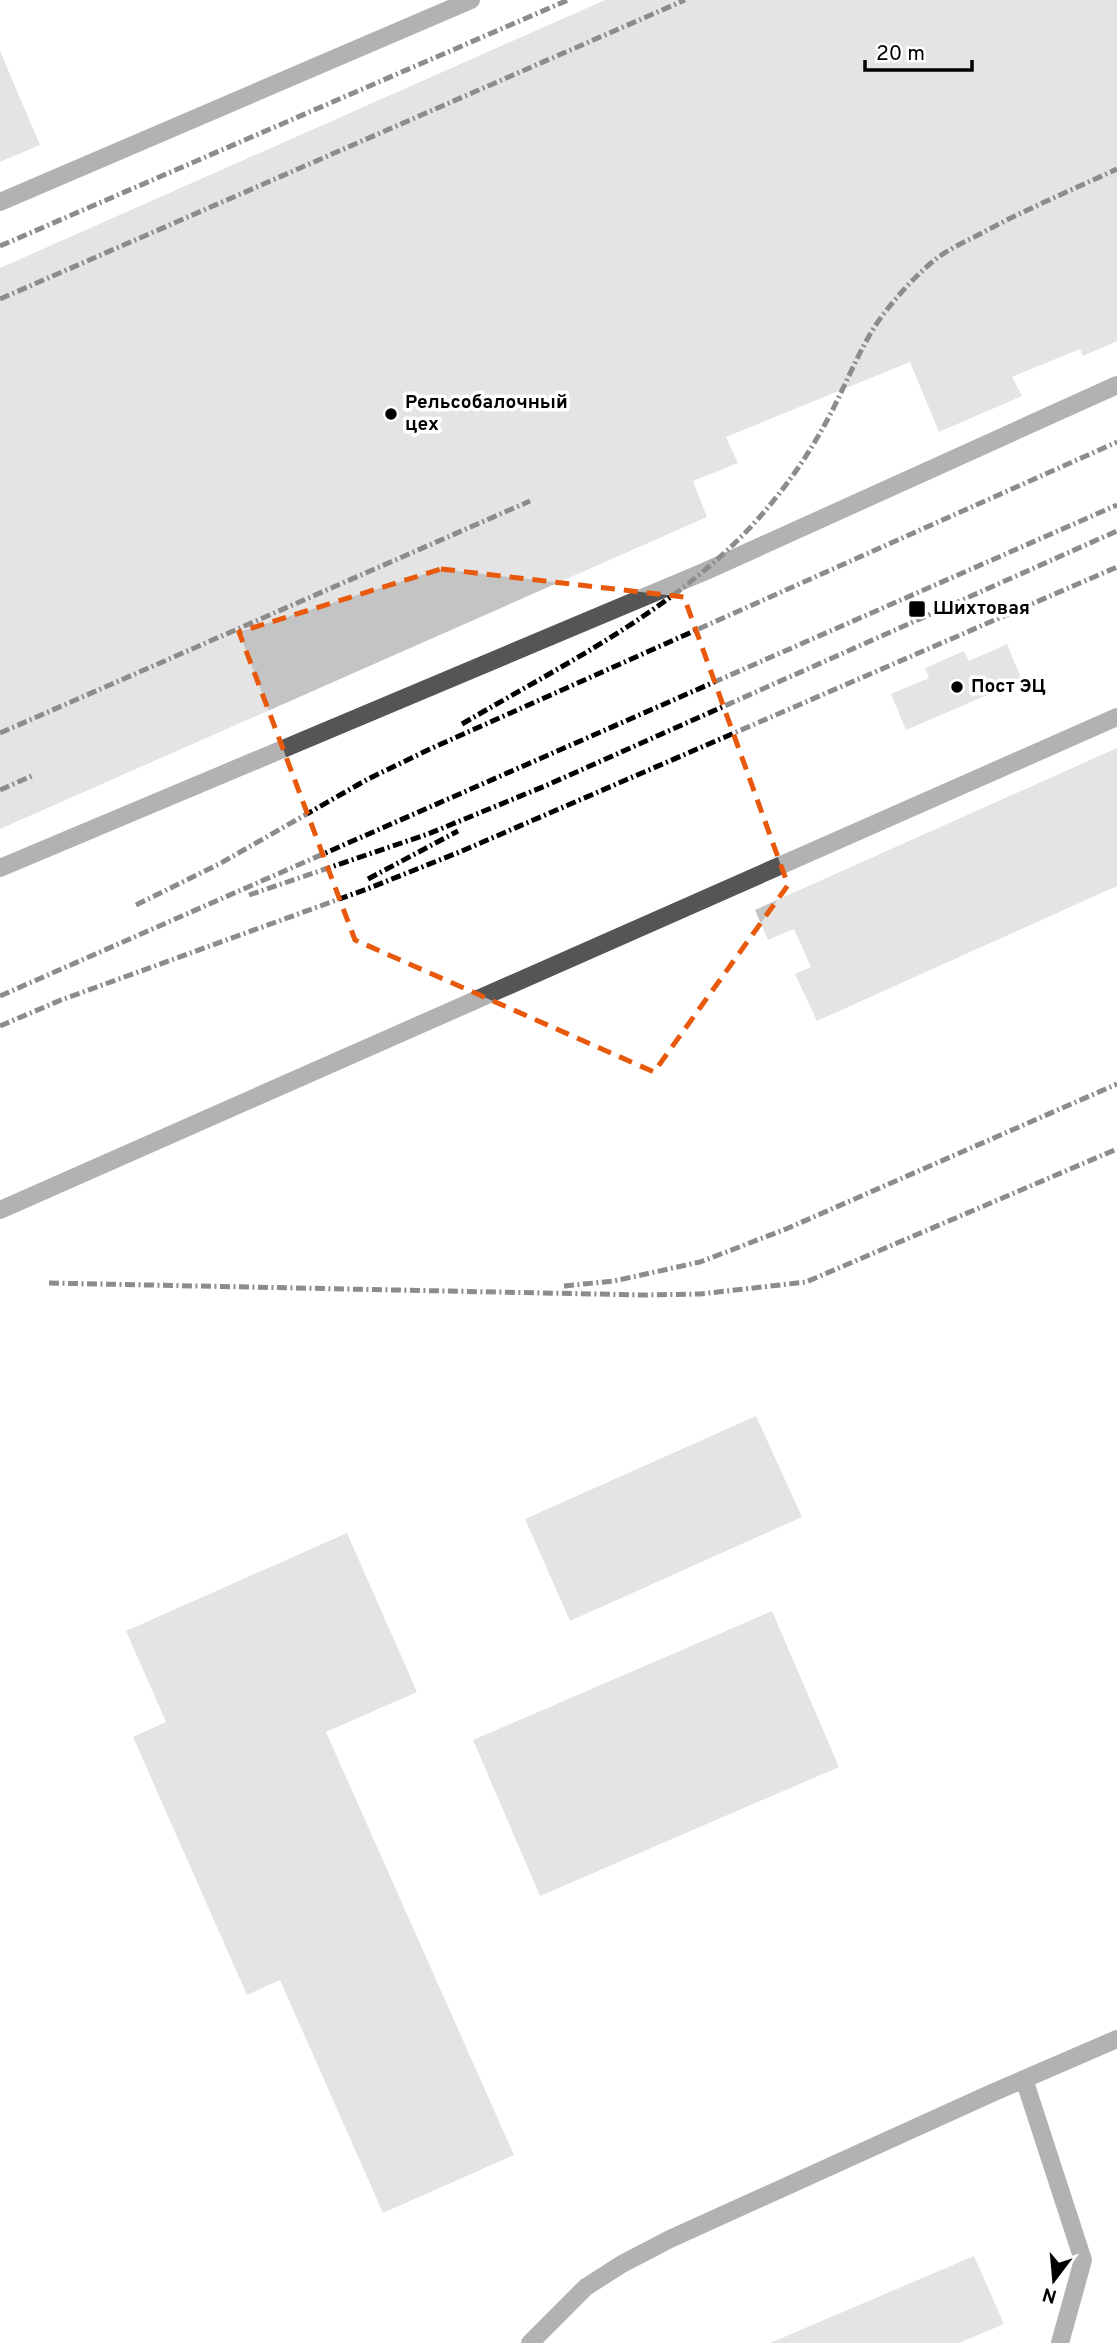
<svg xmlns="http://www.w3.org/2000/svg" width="1117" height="2343" font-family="Overpass,sans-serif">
	<rect width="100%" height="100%" fill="#fff"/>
	<path fill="#c4c4c4" d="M605,0H1117V341L1083,356L1080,349L1012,377L1022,396L939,432L910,362L726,437L738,463L693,481L707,517L0,829V268Z
		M0,51L40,145L0,162Z
		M1007,644L1022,680L906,730L891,694L929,678L925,668L964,651L969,661Z
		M1117,748V886L817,1021L795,974L811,967L794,929L768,940L755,910Z
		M756,1416L802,1517L570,1621L525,1519Z
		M347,1533L417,1692L326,1732L514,2155L383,2213L280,1980L247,1995L133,1737L166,1722L126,1631Z
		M772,1611L839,1767L540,1896L473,1740Z
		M974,2256L1004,2324L959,2343H770Z"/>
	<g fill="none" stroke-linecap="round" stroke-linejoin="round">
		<path stroke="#555" stroke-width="18" d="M0,202L471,0
			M0,868L706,571L1117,385
			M0,1210L1117,717
			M1024,2079L1083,2260L1060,2343
			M530,2343L586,2287L622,2264L670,2239L992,2093L1117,2039"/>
		<path stroke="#000" stroke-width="5" stroke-dasharray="10 3.5 2 3.5" stroke-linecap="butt" d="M0,246L568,0
			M0,299L685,0
			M462,724C559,667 663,616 743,535C779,498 809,456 832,411C849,378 862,342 885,312C900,293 917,274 936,259C950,248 967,241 982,233C1026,209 1072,190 1117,169
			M0,733L530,501
			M0,790L34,775
			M368,879L458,831
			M249,895L428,834L545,786L1117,531
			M136,905L221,863L368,779L430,749L1117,442
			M0,996L1117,505
			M0,1026L61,1000L367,889L462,851L1117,567
			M49,1283L644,1295L700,1294L806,1282L1117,1149
			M564,1286L614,1281L700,1262L786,1229L1117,1084"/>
	</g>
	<path d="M0 0H1117V2343H0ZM441,569L684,597L788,885L654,1072L355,940L239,632Z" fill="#fff" fill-opacity=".55" fill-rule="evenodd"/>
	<path fill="none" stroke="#e8590c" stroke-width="5" stroke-dasharray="14 9" stroke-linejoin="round" d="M441,569L684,597L788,885L654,1072L355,940L239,632Z"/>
	<g fill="#000" stroke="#fff" stroke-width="2.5">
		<circle cx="391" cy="414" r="7"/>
		<rect x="908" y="600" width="18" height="18" rx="3.5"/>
		<circle cx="957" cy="687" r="7"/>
	</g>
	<g text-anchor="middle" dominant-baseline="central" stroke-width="7" stroke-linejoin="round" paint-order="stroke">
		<g font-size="19" font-weight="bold" fill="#000" stroke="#fff" text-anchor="start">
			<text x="405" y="403">Рельсобалочный<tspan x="405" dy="22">цех</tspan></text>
			<text x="933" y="609">Шихтовая</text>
			<text x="971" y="687">Пост ЭЦ</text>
		</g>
	</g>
	<g transform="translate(1054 2280) rotate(196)" stroke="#ffffff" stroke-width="5" paint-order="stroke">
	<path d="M0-5L12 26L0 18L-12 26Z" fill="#000000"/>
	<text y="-10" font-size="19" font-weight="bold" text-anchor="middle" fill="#000000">N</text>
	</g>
	<path d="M865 60v10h107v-10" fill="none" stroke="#000000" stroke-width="3.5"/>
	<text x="876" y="60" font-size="21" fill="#000000" stroke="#ffffff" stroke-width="5" paint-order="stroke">20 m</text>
</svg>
